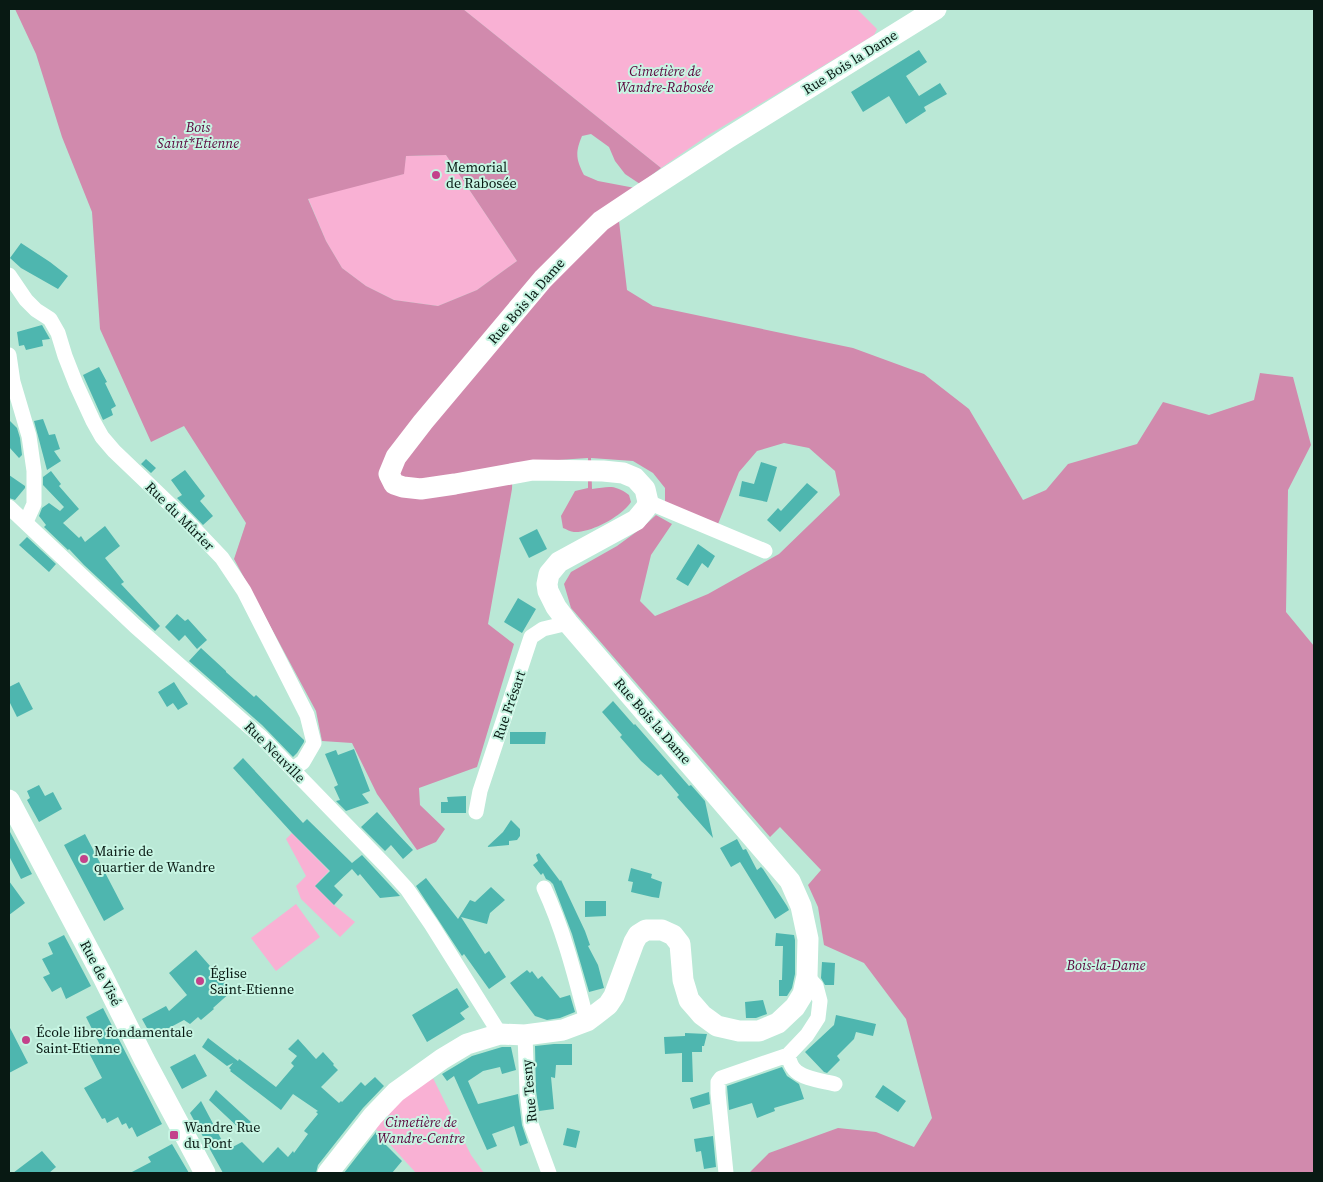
<svg xmlns="http://www.w3.org/2000/svg" width="1323" height="1182" font-family="'Source Serif 4',serif">
	<rect width="100%" height="100%" fill="#bae8d6"/>
	<path fill="#f9b1d4" d="M463,9H857L877,29L874,35L707,136L661,168Z
		M446,155L517,261L477,290L438,306L394,300L366,286L342,268L326,241L308,198L403,174L406,156Z
		M292,833L329,871L315,886L334,905L355,922L340,937L301,899L296,886L306,876L286,839Z
		M296,904L320,937L276,971L251,938Z
		M433,1078L471,1155L484,1173H416L374,1127L383,1113Z"/>
	<path fill="#d18aad" fill-rule="evenodd" d="M15,9H463L661,168L640,184L625,174L615,161L609,147L591,134L582,136C575,153 576,159 584,175L598,181L635,188L619,221L627,290L653,306L853,348L924,374L969,409L1023,500L1046,490L1068,464L1137,444L1163,402L1209,415L1254,400L1260,373L1293,377L1311,445L1288,490L1286,612L1314,646V1173H749L769,1153L838,1128L876,1132L914,1147L932,1118L906,1019L864,963L824,945L818,907L808,885L821,870L780,827L770,837L571,608L564,584L571,572L617,546L643,527L656,515L672,524L651,555L640,601L655,616L708,594L779,554L840,495L835,471L809,448L784,443L757,451L739,472L718,524L665,502V488L653,473L633,461L591,458L592,489C609,487 614,484 629,495L631,502C622,516 591,533 574,532C571,532 566,529 563,528L561,516L575,491L588,488V458L513,463L512,489L488,624L514,644L477,767L419,788L420,805L445,829L436,842L417,850L377,794L352,743L322,741L316,711L234,559L246,523L184,426L151,442L100,329L92,212L62,137L36,54ZM446,155L517,261L477,290L438,306L394,300L366,286L342,268L326,241L308,199L404,174L406,156Z"/>
	<path fill="#4eb6af" d="M919,50L927,62L906,76L919,96L940,83L947,94L924,107L926,111L906,124L889,96L863,112L851,92Z
		M21,243L50,262L68,276L58,289L21,268L10,258Z
		M42,325L50,339L42,340L43,346L26,350L24,345L19,346L17,332Z
		M99,367L107,382L105,383L116,406L111,409L113,415L103,420L83,375Z
		M43,419L49,435L55,434L60,449L54,451L61,461L47,470L34,421Z
		M9,420L17,428L20,438L22,455L19,458L9,447Z
		M146,459L156,468L151,473L141,464Z
		M761,462L777,467L767,502L739,496L742,481L754,484Z
		M185,470L205,496L200,501L213,516L203,525L177,498L182,495L171,480Z
		M51,471L61,484L59,486L79,509L63,523L79,538L81,536L85,542L105,526L120,546L105,558L124,582L121,584L160,626L155,631L84,565L69,549L68,550L44,527L46,525L39,516L42,508L49,503L60,511L64,507L43,485V477Z
		M9,475L25,486V488L15,500L9,498Z
		M807,483L818,492L780,532L767,520L778,508L781,511Z
		M537,529L547,549L529,558L519,538Z
		M27,537L56,564L49,572L19,545Z
		M698,544L715,556L708,568L702,563L688,586L676,579Z
		M518,598L536,609L522,633L504,622Z
		M177,614L185,621L188,619L207,640L197,649L185,635L179,641L165,627Z
		M201,648L226,671V672L254,697L256,695L304,740V742L297,753L293,757L262,725L189,661Z
		M19,682L33,709L17,717L9,701V687Z
		M174,682L188,704L178,710L173,703L167,707L158,692Z
		M613,701L634,725L635,724L689,786L691,785L705,801L713,838L677,797L679,795L661,774L658,776L641,761L620,737L622,735L602,712Z
		M510,732H546L545,744H510Z
		M354,749L370,791L362,794L369,803L346,811L336,801L340,800L334,787L338,785L325,754L336,750L338,755Z
		M243,758L303,823L307,819L352,863L362,855L400,896L380,898L360,874L358,876L352,869L334,886L343,895L334,905L315,886L330,871L292,833L233,768Z
		M39,785L45,796L53,792L62,809L39,822L27,800L30,798L27,791Z
		M466,796V813H441V802H448L447,797Z
		M377,812L413,850L403,859L391,845L385,851L361,827Z
		M511,820L520,829V836L517,840L509,841V845L487,847L503,832Z
		M9,830L32,874L21,879L9,856Z
		M85,834L124,909L104,921L64,845Z
		M737,839L743,850L746,849L757,870L761,867L763,869L787,906L789,910L775,919L740,862L731,867L720,848Z
		M539,853L560,881L561,880L585,931L590,945L588,946L598,965L604,988L589,992L572,934L553,884L550,881L546,879L543,873L541,875L533,865L538,861L536,855Z
		M631,868L652,874L651,878L662,882L659,898L652,897L631,892L633,882L628,881Z
		M426,878L458,919L470,900L475,902L491,887L505,900L490,913L487,924L461,917L485,954L489,951L506,977L489,989L464,954L462,956L416,886Z
		M9,881L25,903L9,915Z
		M585,901H606V916L585,917Z
		M776,933L794,935L795,940V974L792,988L787,996H779V980H782L783,946H775Z
		M64,935L91,986L66,999L61,987L52,992L43,977L50,974L42,959L53,954L48,943Z
		M196,950L232,991L213,1008L214,1009L201,1020L198,1017L190,1024L184,1020L152,1037L142,1019L166,1006L169,1011L187,995L169,973Z
		M822,962L835,963L834,985H825L821,978Z
		M527,970L530,973L532,971L538,979L542,976L560,998L570,995L575,1012L560,1018L547,1020L535,1016L510,983Z
		M457,988L469,1007L460,1013L465,1019L427,1042L412,1015Z
		M763,1000L767,1014L756,1018H746L745,1002Z
		M103,1008L162,1124L137,1137L132,1127L129,1129L126,1123L122,1125L118,1117L107,1123L105,1118L102,1119L84,1088L102,1078L89,1053L101,1047L86,1017Z
		M836,1015L876,1024L873,1036L856,1032L854,1039L837,1056L840,1060L827,1073L824,1072L805,1052L834,1025Z
		M9,1026L28,1063L9,1073Z
		M685,1033L707,1034L704,1046H702V1052H692L693,1082H682V1053L665,1054L664,1037L685,1036Z
		M208,1038L238,1061L239,1059L276,1087L294,1066L291,1063L297,1056L288,1049L298,1039L316,1059L323,1052L334,1064L333,1065L338,1070L321,1087L339,1103L341,1101L342,1102L361,1082L365,1086L375,1077L384,1086L363,1108L318,1165L316,1173H223L190,1113L201,1101L227,1150L242,1142L263,1163L278,1147L288,1157L293,1151L294,1153L308,1134L304,1131L318,1114L316,1112L318,1111L293,1094L281,1110L230,1071L231,1070L229,1068L233,1063L227,1066L202,1047Z
		M554,1044H572V1065H556L555,1078L551,1077L554,1109L539,1111L536,1091L535,1046Z
		M502,1047H511L516,1070L502,1074L500,1067L483,1071L468,1081L478,1104L518,1094L522,1125L528,1143L520,1146L514,1126L492,1134L497,1146L487,1150L454,1076L447,1081L442,1074L472,1056Z
		M195,1054L207,1076L182,1089L170,1067Z
		M782,1067L787,1076L799,1084L804,1099L774,1108L775,1111L757,1118L752,1103L729,1110L727,1086Z
		M883,1085L906,1101L898,1112L875,1097Z
		M216,1090L251,1122L242,1131L209,1100Z
		M709,1092L710,1104L693,1109L690,1098Z
		M567,1128L580,1131L576,1148L563,1145Z
		M376,1132L381,1137L379,1138L402,1161L392,1173H344Z
		M713,1136L716,1167L704,1169L701,1151L696,1152L694,1139Z
		M172,1144L189,1173H130L151,1162L148,1157Z
		M42,1151L56,1167L49,1173H13Z"/>
	<g fill="none" stroke-linecap="round" stroke-linejoin="round">
		<path stroke="#fff" stroke-width="15" d="M9,275L26,300L36,310L50,319L58,333L65,356L76,384L93,421L102,437L114,451L184,518L222,558L244,591L307,715L314,743L303,762L293,769
			M9,355L13,382L29,436L34,471V504L26,522
			M648,502L765,551
			M9,507L135,626L262,738L387,867L407,889L431,924L500,1034
			M476,812L480,791L531,637L543,629L568,623
			M544,888C564,931 575,976 587,1021
			M525,1035L527,1092L531,1124L549,1173
			M788,1055C789,1059 791,1066 794,1069C802,1079 823,1081 835,1084
			M726,1173L718,1093V1082L721,1078L788,1055L807,1035L818,1018L820,1001L816,986L807,976"/>
		<path stroke="#fff" stroke-width="21" d="M9,800L103,977L144,1059L205,1173
			M328,1173L373,1116L396,1092L442,1059L467,1044L500,1034L525,1035L563,1030L587,1021L595,1015L608,1005L614,996L634,942L638,935L646,930H662L673,935L680,944L683,980L689,1000L702,1015L717,1026L739,1031H759L778,1023L795,1007L803,994L807,976L808,939L801,906L790,881L568,623L556,607L548,591L547,584L549,574L559,562L636,520L646,508L648,502L645,489L635,478L623,473L603,471L533,470L455,484L421,489L403,487L394,484L389,474L396,457L423,422L543,279L601,221L643,193L728,138L936,9"/>
	</g>
	<g fill="#c3428b" stroke="#c7f5e3" stroke-width="2">
		<circle cx="436" cy="175" r="5"/>
		<circle cx="84" cy="859" r="5"/>
		<circle cx="200" cy="981" r="5"/>
		<circle cx="26" cy="1040" r="5"/>
		<rect x="169" y="1130" width="10" height="10" rx="2.5"/>
	</g>
	<g text-anchor="middle" dominant-baseline="central" stroke-width="4" stroke-linejoin="round" paint-order="stroke">
		<g font-size="14" fill="#081913" stroke="#c7f5e3">
			<text transform="translate(850 62) rotate(-32)">Rue Bois la Dame</text>
			<text transform="translate(526 301) rotate(-49)">Rue Bois la Dame</text>
			<text transform="translate(180 516) rotate(45)">Rue du Mûrier</text>
			<text transform="translate(509 705) rotate(-71)">Rue Frésart</text>
			<text transform="translate(653 721) rotate(49)">Rue Bois la Dame</text>
			<text transform="translate(275 752) rotate(45)">Rue Neuville</text>
			<text transform="translate(101 973) rotate(62)">Rue de Visé</text>
			<text transform="translate(529 1091) rotate(-95)">Rue Tesny</text>
		</g>
		<g font-size="14" font-style="italic" fill="#5a033b" stroke="#c7f5e3">
			<text x="665" y="71">Cimetière de<tspan x="665" dy="16">Wandre-Rabosée</tspan></text>
			<text x="198" y="127">Bois<tspan x="198" dy="16">Saint*Etienne</tspan></text>
			<text x="1106" y="965">Bois-la-Dame</text>
			<text x="421" y="1122">Cimetière de<tspan x="421" dy="16">Wandre-Centre</tspan></text>
		</g>
		<g font-size="14" fill="#081913" stroke="#c7f5e3" text-anchor="start">
			<text x="446" y="167">Memorial<tspan x="446" dy="16">de Rabosée</tspan></text>
			<text x="94" y="851">Mairie de<tspan x="94" dy="16">quartier de Wandre</tspan></text>
			<text x="210" y="973">Église<tspan x="210" dy="16">Saint-Etienne</tspan></text>
			<text x="36" y="1032">École libre fondamentale<tspan x="36" dy="16">Saint-Etienne</tspan></text>
			<text x="184" y="1127">Wandre Rue<tspan x="184" dy="16">du Pont</tspan></text>
		</g>
	</g>
	<rect width="1323" height="1182" fill="none" stroke="#081913" stroke-width="20"/>
</svg>
